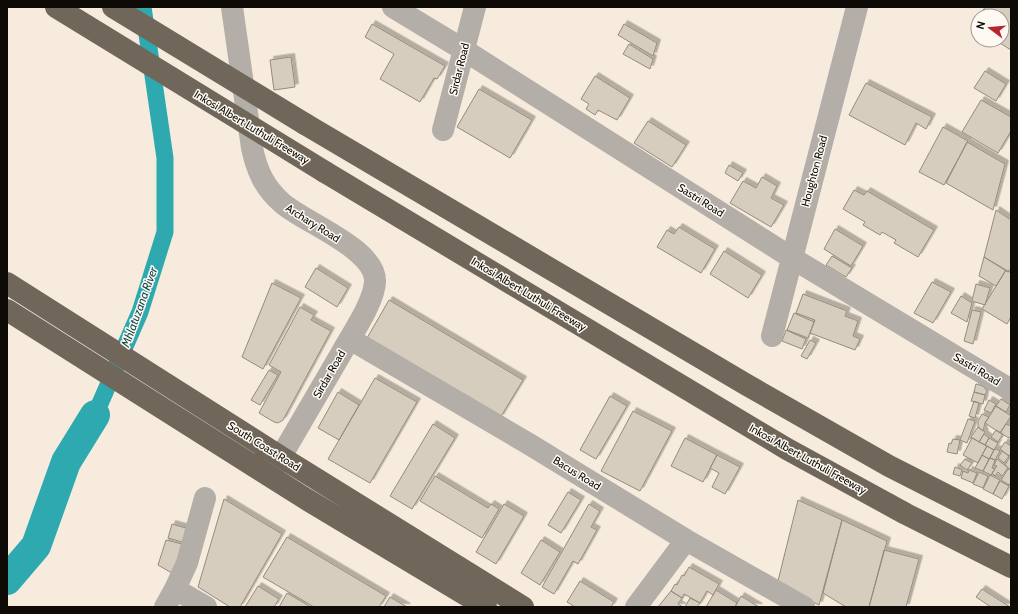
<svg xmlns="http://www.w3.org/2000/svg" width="1018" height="614" font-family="Cabin,sans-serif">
	<defs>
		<filter id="shadow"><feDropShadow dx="3.5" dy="-3.5" stdDeviation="0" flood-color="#0004"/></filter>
	</defs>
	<rect width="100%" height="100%" fill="#f6ebdc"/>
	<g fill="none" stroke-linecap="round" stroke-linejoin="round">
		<path stroke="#2ea9b0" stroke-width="17" d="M95,415L140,312L165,232V158L143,7"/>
		<path stroke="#2ea9b0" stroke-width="30" d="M7,580L36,546L66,462L95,415"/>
	</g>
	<path fill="#d7cdbe" stroke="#958b7d" filter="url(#shadow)" d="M985,7H1011V50L995,40H1002V16H980Z
		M372,24L445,66L437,79L434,78L420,102L380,79L394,54L365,37Z
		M624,24L657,43L653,56L618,35Z
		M629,44L653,59L650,69L623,54Z
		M291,57L295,87L274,90L270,60Z
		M985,71L1006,84L996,101L974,88Z
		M595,76L630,98L617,120L598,110L595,115L586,109L589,104L581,99Z
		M866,83L932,117L926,129L916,123L905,145L849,115Z
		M479,89L532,120L510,158L457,127Z
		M981,100L1011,117V131L998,153L962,132Z
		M648,121L686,145L672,167L634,143Z
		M943,127L968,141L944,185L919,172Z
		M967,142L1005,164L993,210L946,183Z
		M729,165L743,173L738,181L725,173Z
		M762,177L777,186L771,198L784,205L771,227L730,203L743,181L756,188Z
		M854,190L864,195L867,191L934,230L918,257L894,243L896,240L882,232L880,235L863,225L865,222L843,209Z
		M996,210L1011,220V268L1008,272L984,257Z
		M679,227L715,249L701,273L657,247L667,230L674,234Z
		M835,229L863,246L851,266L824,249Z
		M724,251L762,275L748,298L710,274Z
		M832,256L852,268L846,277L826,265Z
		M984,257L1006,270L996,286L979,276Z
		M316,268L348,288L337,307L305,287Z
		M1006,270L1011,273V317L1007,324L982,309Z
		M932,282L951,292L933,323L914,313Z
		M272,283L301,298L263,369L242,357Z
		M976,284L990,288L985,305L972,301Z
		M803,294L847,311L845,316L858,321L853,336L860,339L855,350L810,333L815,320L796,313Z
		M961,296L972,303L967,322L951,313Z
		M389,300L523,380L500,418L367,338Z
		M300,307L314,315L311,320L331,331L283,420L278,423L274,422L259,413L281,372L269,365Z
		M972,310L981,312L973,344L964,341Z
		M794,313L814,322L808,338L787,330Z
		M786,330L806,339L802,349L782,341Z
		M810,340L816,343L807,359L801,356Z
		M269,370L278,375L260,405L251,400Z
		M375,378L417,402L370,483L328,459Z
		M976,384L983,386L987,391L985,395L974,392Z
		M338,392L359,405L339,440L318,428Z
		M974,392L985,395L983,404L971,401Z
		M610,396L627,406L596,459L580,450Z
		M1001,399L1010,405L1006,412L996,406Z
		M989,400L996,404L991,413L984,410Z
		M974,401L979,403L975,418L969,416Z
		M996,406L1011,416L1000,433L985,423Z
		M633,411L672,431L640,491L601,471Z
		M982,414L989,417L985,423L983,431L978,427V421Z
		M968,419L975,421L967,443L960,440Z
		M433,424L455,438L412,509L390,496Z
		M1006,424L1011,426V436L1009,438L1000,433Z
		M978,427L985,432L979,442L971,437Z
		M996,430L1003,434L998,442L991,437Z
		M984,434L989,438L985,445L979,442Z
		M685,438L717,455L703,482L671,466Z
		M972,438L987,446L978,463L963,455Z
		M989,438L998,443L994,450L985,445Z
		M953,439L960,440L957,454L947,452L949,443L951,444Z
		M1005,442L1011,446V453L1009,456L1000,449Z
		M987,446L994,450L989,459L982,455Z
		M996,449L1000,451L995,460L990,458L994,450Z
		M1002,451L1009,456L1004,463L998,458Z
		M717,455L740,467L725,494L712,487L719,473L710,468Z
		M982,455L989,459L983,471L975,468Z
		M1011,455V470L1005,465Z
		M990,458L995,460L992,468L995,469L991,475L983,471Z
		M965,459L972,463L967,470L960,465Z
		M997,459L1008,468L1002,476L998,472L995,476L992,473L997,466L994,465Z
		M955,467L962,470L960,476L953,474Z
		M1008,469L1011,470V482L1009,485L1001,480Z
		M969,470L977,473L973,483L961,478L963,471L968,473Z
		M979,472L988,476L983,488L973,484Z
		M990,475L1000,480L993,494L983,489Z
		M435,476L488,508L491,504L499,509L482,538L420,501Z
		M1000,481L1009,486L1002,499L993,494Z
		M568,492L581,500L561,533L548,525Z
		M224,499L282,534L240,607H230L198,587Z
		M798,500L842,520L819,605L777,585Z
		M504,504L524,516L496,564L476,552Z
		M589,504L600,511L591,527L597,530L578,564L573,561L554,594L542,587Z
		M842,520L887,541L869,607H846L823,593Z
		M172,524L193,530L189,544L168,538Z
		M287,537L386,596L379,607H314L263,577Z
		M166,540L190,546L177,576L158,565Z
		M541,540L560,552L540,585L521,573Z
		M884,550L919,559L906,607H869Z
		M689,567L719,584L713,595L707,591L700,603L684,594L682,598L671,591L675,584L677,585L682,575L684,576Z
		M580,581L614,602L611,607H575L567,602Z
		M258,586L279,599L274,607H245Z
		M982,589L1010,607H991L976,597Z
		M716,590L737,603L735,607H706Z
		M671,591L682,598L678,604L683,607H658Z
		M287,593L311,607H279Z
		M741,596L759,607H735Z
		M390,597L407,607H384Z
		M690,598L700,603L697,607H685Z"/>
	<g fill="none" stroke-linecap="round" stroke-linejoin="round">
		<path stroke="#b3aea8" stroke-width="22" d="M232,7L252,148C257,171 264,187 282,203C303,222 377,249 375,282C374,302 352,334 342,352C319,392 295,432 272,472
			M393,7L464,50L792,258L1011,390
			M443,130L475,7
			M772,336L857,7
			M350,339L529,444L686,540L804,607
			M175,589L206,607
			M165,607L175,589L187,563L205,498
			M636,607L686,540"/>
		<path stroke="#70675a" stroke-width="22" d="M305,124L747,385L889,466L1011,528
			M325,172L787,449L906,514L1011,567
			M7,283L281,457L523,607
			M7,310L306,499L486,607"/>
		<path stroke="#70675a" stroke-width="22" d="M56,7L325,172
			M113,7L305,124"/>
	</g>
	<g text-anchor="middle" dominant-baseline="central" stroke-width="3" stroke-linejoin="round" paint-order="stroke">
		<g font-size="11" fill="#0e0b06" stroke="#fefaf3">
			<text transform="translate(459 69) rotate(-76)">Sirdar Road</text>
			<text transform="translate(252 127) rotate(31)">Inkosi Albert Luthuli Freeway</text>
			<text transform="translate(814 171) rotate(-75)">Houghton Road</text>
			<text transform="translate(701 200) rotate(32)">Sastri Road</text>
			<text transform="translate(313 223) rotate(32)">Archary Road</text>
			<text transform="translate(529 294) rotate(31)">Inkosi Albert Luthuli Freeway</text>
			<text transform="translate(977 369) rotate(31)">Sastri Road</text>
			<text transform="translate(329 374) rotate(-60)">Sirdar Road</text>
			<text transform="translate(264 446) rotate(32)">South Coast Road</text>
			<text transform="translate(808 459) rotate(29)">Inkosi Albert Luthuli Freeway</text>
			<text transform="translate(577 473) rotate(32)">Bacus Road</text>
		</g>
		<g font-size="12" font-style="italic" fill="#14474a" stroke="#fefaf3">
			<text transform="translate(139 307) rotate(-70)">Mhlatuzana River</text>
		</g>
	</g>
	<rect width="1018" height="614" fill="none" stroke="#0e0b06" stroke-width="16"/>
	<g transform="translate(990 28) rotate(286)"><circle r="19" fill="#fefaf3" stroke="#9e9a94"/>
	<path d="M0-3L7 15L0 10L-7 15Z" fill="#b62532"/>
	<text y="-6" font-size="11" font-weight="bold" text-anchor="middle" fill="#0e0b06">N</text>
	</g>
</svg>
